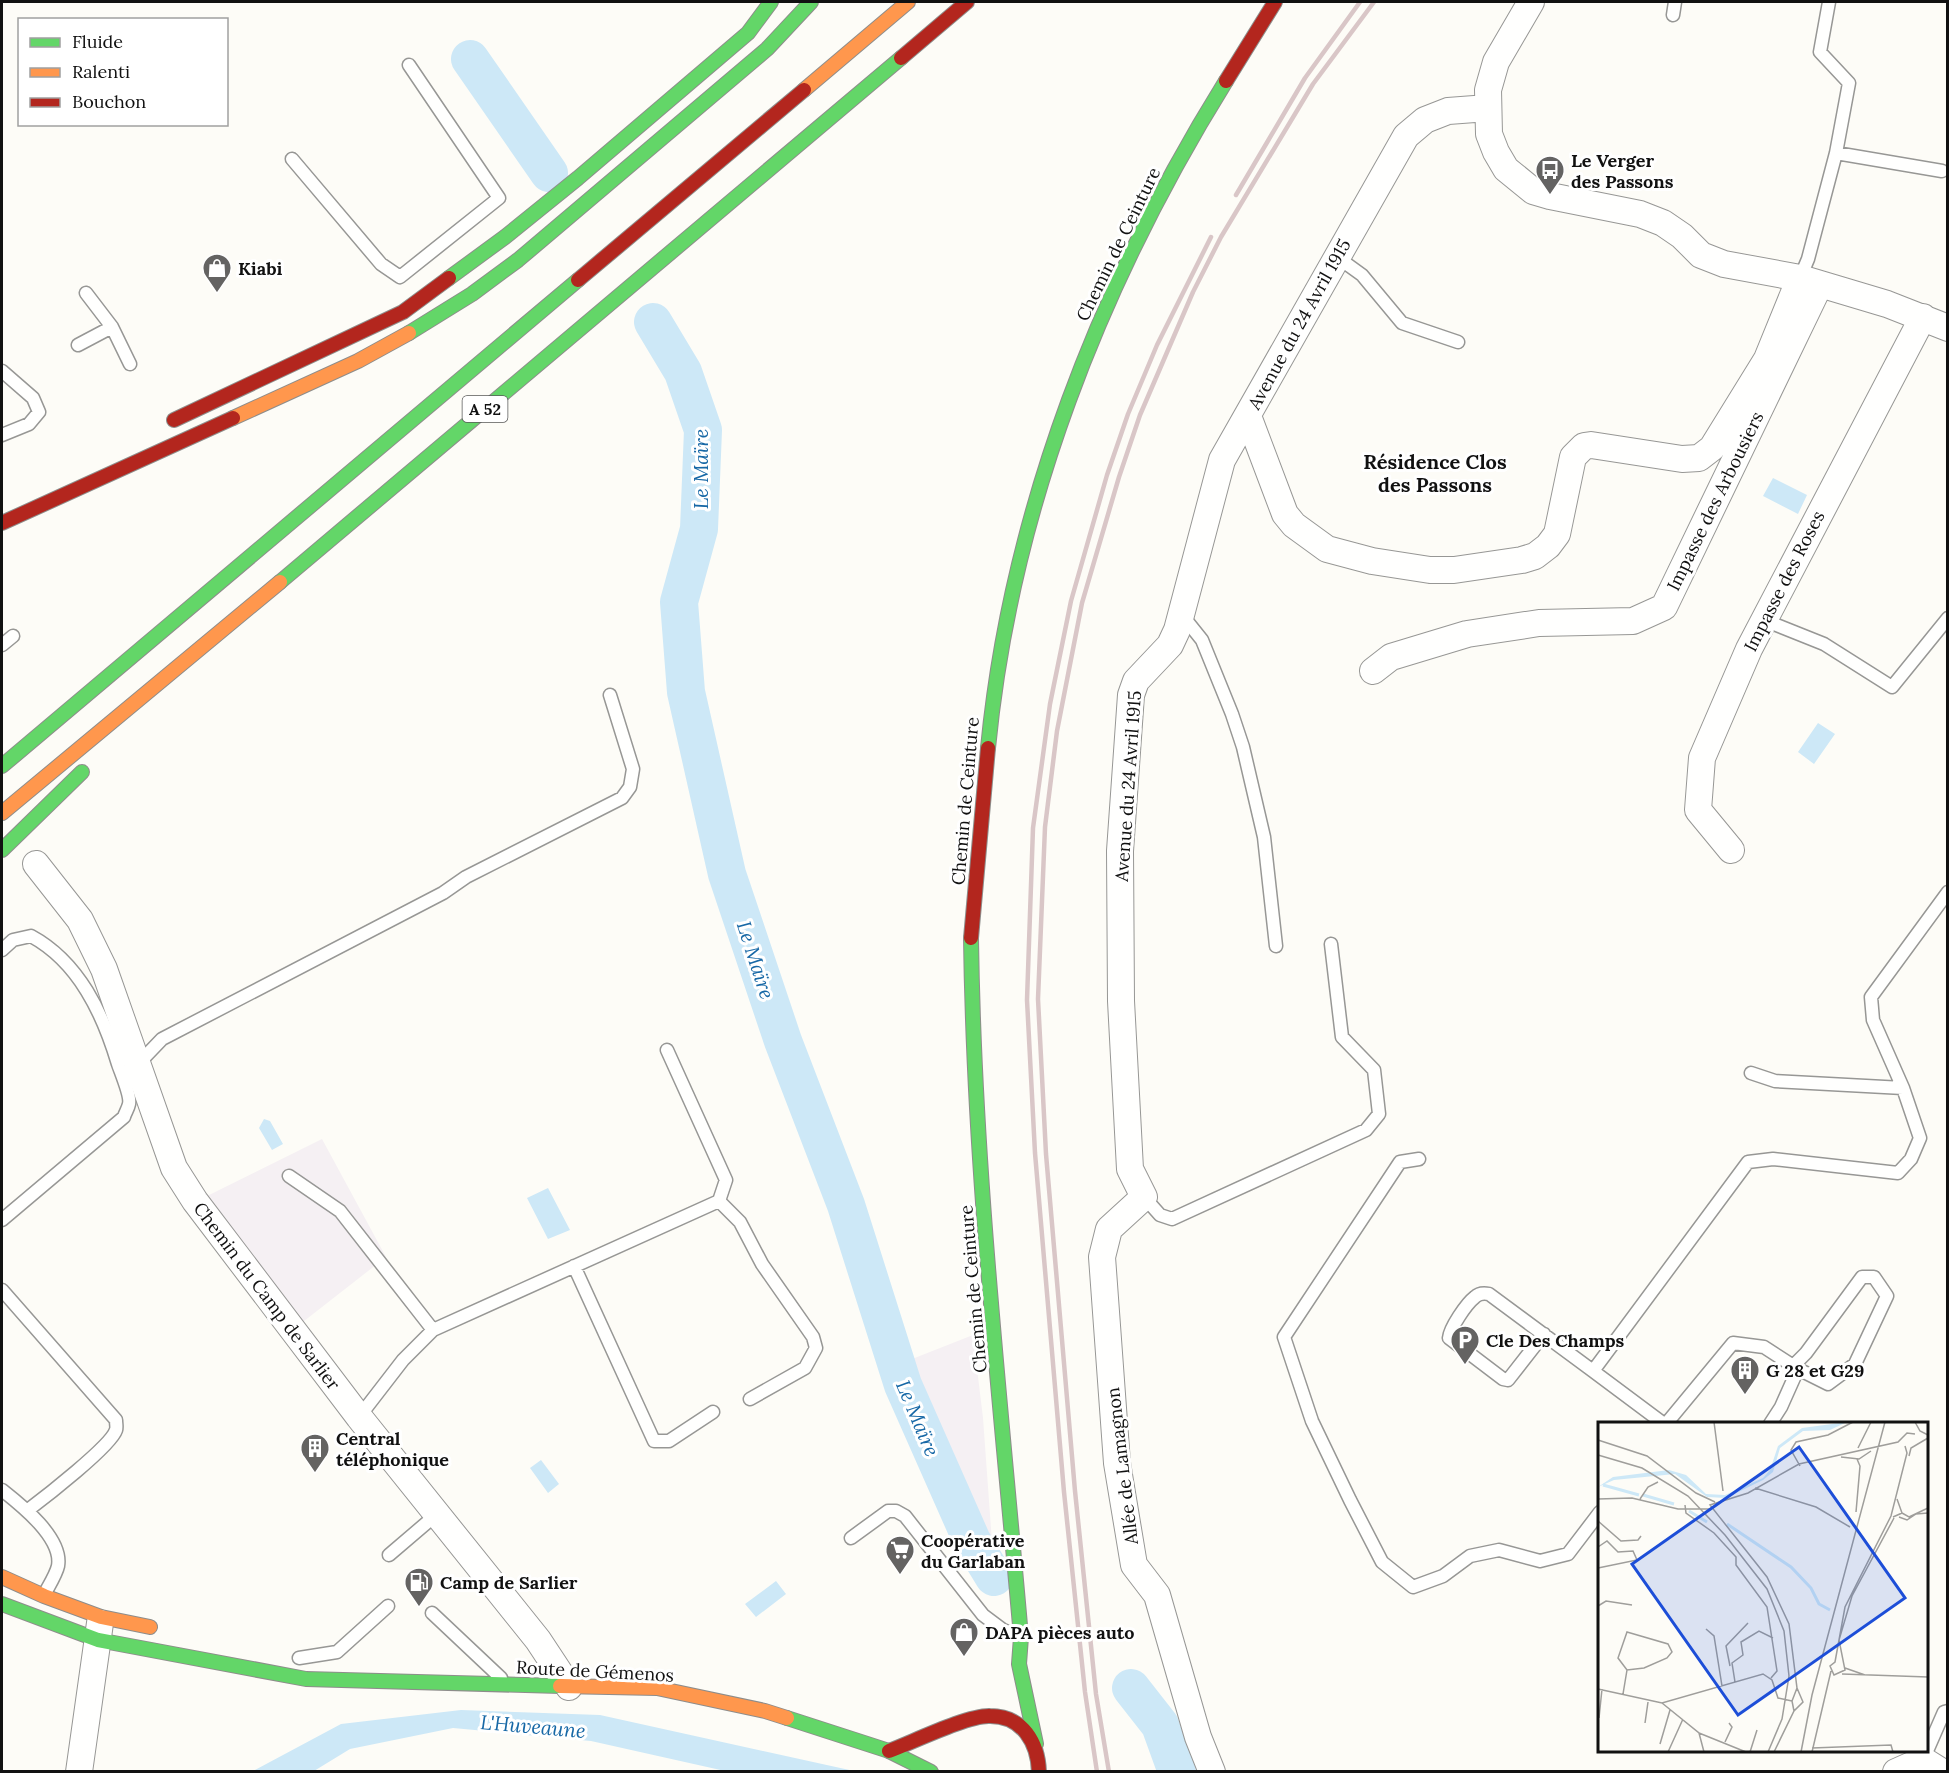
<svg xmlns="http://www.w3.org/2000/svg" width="1949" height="1773" font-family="Lora,serif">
	<rect width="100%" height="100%" fill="#fdfcf7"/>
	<path fill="#f5f0f3" d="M322,1139L386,1257L299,1325L199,1200Z
		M973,1335L983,1418L992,1542L970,1511L940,1450L907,1361Z"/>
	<path fill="#cde8f7" d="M1773,478L1807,495L1798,514L1763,496Z
		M1818,723L1835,734L1814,764L1798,752Z
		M264,1119L270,1121L283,1144L272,1150L259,1128Z
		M548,1188L570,1230L548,1239L527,1198Z
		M541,1460L559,1484L548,1493L530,1468Z
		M776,1581L786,1594L756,1617L745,1604Z
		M461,1710L600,1715L854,1771H725L591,1741L453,1728L350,1749L314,1771H253L341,1724Z"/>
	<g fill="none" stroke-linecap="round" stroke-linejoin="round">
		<path stroke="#cde8f7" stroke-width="38" d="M470,59L549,173
			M653,322L683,372L703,430L699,529L679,602L686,692L727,874L783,1041L846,1205L903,1385L972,1541L994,1577
			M1131,1688L1160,1725L1177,1772"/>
		<g stroke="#979795" stroke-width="15">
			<path id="lane" d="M1673,15L1675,2
				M1836,153L1942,171
				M292,159L381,264L400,277L499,198L409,65
				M1337,257L1362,275L1402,323L1458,342
				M1800,278L1808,259L1836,153L1849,83L1820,52L1829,2
				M86,293L112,327L130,364
				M78,345L112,327
				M2,371L33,398L39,412L29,424L2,435
				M1182,615L1202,640L1232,714L1243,747L1264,837L1276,946
				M1764,620L1824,644L1892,687L1948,618
				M2,645L13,636
				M2,950L13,940L31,936C79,962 103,1014 118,1064C121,1073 131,1096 129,1104C128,1109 125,1113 124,1117L2,1220
				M138,1064L162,1039L443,893L466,877L622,798L630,787L633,769L610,695
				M1751,1073L1775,1081L1903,1088
				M1419,1159L1400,1162L1284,1337L1312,1421L1350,1500L1382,1562L1413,1587L1443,1576L1470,1556L1499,1550L1540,1561L1568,1554L1600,1512
				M289,1176L340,1211L433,1330
				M1144,1197L1160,1215L1172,1219L1366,1130L1379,1114L1374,1070L1342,1037L1331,944
				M719,1201L740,1222L762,1264L813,1337L816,1348L805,1368L750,1399
				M574,1266L654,1441H669L713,1412
				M2,1290L116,1420C116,1424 117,1427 116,1430C111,1446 44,1498 28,1510
				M1544,1334L1508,1380L1503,1379L1449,1338C1450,1328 1466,1304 1475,1297C1479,1293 1484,1293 1489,1294L1593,1371
				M1793,1366L1806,1353L1862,1277H1874L1887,1296L1855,1364L1828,1384L1798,1369
				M359,1417L403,1360L433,1330L719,1201L726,1180L667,1050
				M1664,1424L1593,1371L1748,1162L1773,1159L1898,1173L1911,1159L1920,1138L1903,1088L1873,1020L1871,997L1948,892
				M1666,1424L1733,1343L1764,1347L1798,1369L1781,1407L1770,1424
				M2,1490C21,1505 63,1538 58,1566C56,1575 48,1587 44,1595
				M851,1538L888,1511H896L905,1516L983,1615L1003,1630L1017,1635
				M389,1555L437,1514
				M432,1613L501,1678
				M299,1658L337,1652L388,1606
				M1923,1760L1944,1712L1948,1711"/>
		</g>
		<g stroke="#979795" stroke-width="28">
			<path id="street" d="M1531,2L1496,62L1488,90L1489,134L1496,152L1506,169L1533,191L1550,196L1640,214L1663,223L1682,236L1701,255L1724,264L1800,278L1887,304L1948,328
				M1248,416L1285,514L1294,525L1327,549L1372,561L1430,570H1454L1522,560L1535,556L1548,546L1557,534L1573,457L1584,446L1591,445L1682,459L1699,458L1712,448L1767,359L1800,278
				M1373,671L1391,657L1467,634L1539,623L1633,621L1664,607L1820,284
				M1731,850L1698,810L1702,758L1749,649L1923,317
				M36,864L80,920L104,969L174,1168L195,1201L359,1417L538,1640L569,1687
				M79,1772L100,1623
				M1212,1772L1198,1737L1157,1595L1134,1565L1117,1463L1102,1257L1109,1229L1144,1197L1130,1169L1121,1001L1120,851L1131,695L1136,681L1170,645L1177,630L1222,460L1406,136L1425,120L1448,111L1488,108
				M1896,1772L1923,1760L1942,1772"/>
		</g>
		<g stroke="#8e8d8b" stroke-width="16">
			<path id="fast" d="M449,278L505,237L578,178L748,33L771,2
				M409,333L472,294L518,260L767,49L811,2
				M280,582L901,58
				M988,748C1011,510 1101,282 1226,81
				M2,766L578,280
				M2,850L82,772
				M971,938C974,1172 1001,1404 1021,1637L1019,1664L1036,1744
				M2,1604L98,1640L306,1679L560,1686
				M787,1718L889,1751L931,1772"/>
		</g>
		<g stroke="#8e8d8b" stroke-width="16">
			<path id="slow" d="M804,90L908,2
				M233,418L358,361L409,333
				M2,813L280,582
				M2,1577L44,1596L101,1617L150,1627
				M560,1686L657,1688L765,1711L787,1718"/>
		</g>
		<g stroke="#8e8d8b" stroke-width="16">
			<path id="jam" d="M901,58L967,2
				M1226,81L1275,2
				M578,280L804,90
				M174,420L403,312L449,278
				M2,523L233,418
				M971,938L988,748
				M889,1751C913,1742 968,1715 990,1716C1023,1716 1038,1743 1039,1772"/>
		</g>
		<use href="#lane" stroke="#fffffe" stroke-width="12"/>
		<use href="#street" stroke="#fffffe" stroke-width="26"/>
		<use href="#fast" stroke="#63d668" stroke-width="14"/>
		<use href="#slow" stroke="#ff974d" stroke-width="14"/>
		<use href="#jam" stroke="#b3261e" stroke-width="14"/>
		<path stroke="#d9c6c7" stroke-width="4.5" d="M1236,195L1305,78L1360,2
			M1097,1772L1085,1692L1064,1492L1035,1153L1027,1000L1033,828L1050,704L1071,601L1107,475L1128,414L1157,345L1211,237
			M1109,1772L1096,1694L1075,1491L1046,1154L1038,999L1045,827L1057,731L1082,603L1119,477L1140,415L1171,343L1193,292L1221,237L1313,84L1374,2"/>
	</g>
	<defs>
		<g id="bus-pin" transform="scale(1.5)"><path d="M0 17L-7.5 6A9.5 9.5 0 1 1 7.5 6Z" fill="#646362" stroke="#fff"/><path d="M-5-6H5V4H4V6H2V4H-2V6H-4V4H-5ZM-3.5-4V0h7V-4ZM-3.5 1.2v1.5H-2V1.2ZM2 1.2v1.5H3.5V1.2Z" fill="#fff"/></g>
		<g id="shop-pin" transform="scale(1.5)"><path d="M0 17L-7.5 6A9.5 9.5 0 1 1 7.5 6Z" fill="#646362" stroke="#fff"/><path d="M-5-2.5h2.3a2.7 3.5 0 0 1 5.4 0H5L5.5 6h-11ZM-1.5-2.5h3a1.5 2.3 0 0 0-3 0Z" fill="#fff"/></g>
		<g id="parking-pin" transform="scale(1.5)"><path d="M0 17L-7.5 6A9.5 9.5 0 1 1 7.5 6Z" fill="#646362" stroke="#fff"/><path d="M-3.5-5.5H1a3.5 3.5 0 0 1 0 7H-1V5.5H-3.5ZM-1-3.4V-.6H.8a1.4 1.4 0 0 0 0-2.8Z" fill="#fff"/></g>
		<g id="building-pin" transform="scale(1.5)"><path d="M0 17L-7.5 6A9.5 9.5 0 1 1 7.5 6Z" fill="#646362" stroke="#fff"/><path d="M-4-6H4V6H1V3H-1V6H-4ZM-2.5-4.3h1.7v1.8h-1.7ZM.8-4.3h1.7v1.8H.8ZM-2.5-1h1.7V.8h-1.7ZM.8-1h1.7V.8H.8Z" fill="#fff"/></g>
		<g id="supermarket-pin" transform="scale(1.5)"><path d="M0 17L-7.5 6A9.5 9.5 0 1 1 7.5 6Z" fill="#646362" stroke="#fff"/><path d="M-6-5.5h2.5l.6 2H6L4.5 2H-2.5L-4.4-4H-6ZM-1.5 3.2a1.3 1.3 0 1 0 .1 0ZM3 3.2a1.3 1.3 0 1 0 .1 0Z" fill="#fff"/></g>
		<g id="fuel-pin" transform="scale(1.5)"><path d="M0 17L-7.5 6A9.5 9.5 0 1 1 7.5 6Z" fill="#646362" stroke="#fff"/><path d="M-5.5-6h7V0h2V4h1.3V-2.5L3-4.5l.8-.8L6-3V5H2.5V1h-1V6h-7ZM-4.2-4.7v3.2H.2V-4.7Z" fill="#fff"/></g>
	</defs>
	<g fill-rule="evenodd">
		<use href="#bus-pin" x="1550" y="170"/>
		<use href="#shop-pin" x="217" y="268"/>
		<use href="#parking-pin" x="1465" y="1340"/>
		<use href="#building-pin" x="1745" y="1370"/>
		<use href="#building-pin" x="315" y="1448"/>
		<use href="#supermarket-pin" x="900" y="1550"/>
		<use href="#fuel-pin" x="419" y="1582"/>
		<use href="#shop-pin" x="964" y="1632"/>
	</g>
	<g text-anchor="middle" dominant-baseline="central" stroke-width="6" stroke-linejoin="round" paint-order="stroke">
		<rect fill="#fff" stroke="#585858" stroke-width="1.5" x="462.5" y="396" width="45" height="26" rx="4.5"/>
		<g font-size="16" font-weight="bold" fill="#111">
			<text x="485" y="409">A 52</text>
		</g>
		<g font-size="18" font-weight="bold" fill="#111" stroke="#fff" text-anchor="start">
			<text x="1571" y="160">Le Verger<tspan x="1571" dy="21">des Passons</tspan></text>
			<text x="238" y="268">Kiabi</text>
			<text x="1486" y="1340">Cle Des Champs</text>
			<text x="1766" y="1370">G 28 et G29</text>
			<text x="336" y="1438">Central<tspan x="336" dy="21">téléphonique</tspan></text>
			<text x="921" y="1540">Coopérative<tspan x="921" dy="21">du Garlaban</tspan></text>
			<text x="440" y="1582">Camp de Sarlier</text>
			<text x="985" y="1632">DAPA pièces auto</text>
		</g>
		<g font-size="18" fill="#111" stroke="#fff">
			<text transform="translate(1118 244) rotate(-64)">Chemin de Ceinture</text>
			<text transform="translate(1299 324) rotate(-61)">Avenue du 24 Avril 1915</text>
			<text transform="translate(1715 501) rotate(-64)">Impasse des Arbousiers</text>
			<text transform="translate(1784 581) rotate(-63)">Impasse des Roses</text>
			<text transform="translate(1128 786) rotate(-86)">Avenue du 24 Avril 1915</text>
			<text transform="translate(965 801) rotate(-85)">Chemin de Ceinture</text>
			<text transform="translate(973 1289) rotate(-95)">Chemin de Ceinture</text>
			<text transform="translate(267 1296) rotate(53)">Chemin du Camp de Sarlier</text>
			<text transform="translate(1122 1466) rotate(-97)">Allée de Lamagnon</text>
			<text transform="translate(595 1671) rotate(3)">Route de Gémenos</text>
		</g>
		<g font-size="20" font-weight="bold" fill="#111" stroke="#fff">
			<text x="1435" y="461">Résidence Clos<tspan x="1435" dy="23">des Passons</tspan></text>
		</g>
		<g font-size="20" font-style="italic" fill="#1768a6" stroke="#fff">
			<text transform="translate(700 469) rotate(-90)">Le Maïre</text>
			<text transform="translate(756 960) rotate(72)">Le Maïre</text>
			<text transform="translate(918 1418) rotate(67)">Le Maïre</text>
			<text transform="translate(533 1726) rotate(5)">L'Huveaune</text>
		</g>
	</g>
	<g transform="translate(1598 1422)">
		<rect width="330" height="330" fill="#fdfcf7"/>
		<path d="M249,0L232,8L205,9L182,26L175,50L165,58L128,76L109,75L77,52L16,58L0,65L15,55L71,48L88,53L108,72L127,73L165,56L172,48L180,24L204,6Z" fill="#cde8f7"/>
		<path fill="none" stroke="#cde8f7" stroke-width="3" d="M5,63L41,73M45,73L76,82M91,89L109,100M129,102L193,145L213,166L221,182L232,188"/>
		<path fill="none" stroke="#9f9e9b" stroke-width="1.5" d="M116,0L125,69M317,0L322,9L330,13M0,18L49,34L98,71L117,80M260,26L273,0M0,33L44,46L90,74L127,113L169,167L186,209L191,254L184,297L170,330M311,34L313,26L330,16M243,35L261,37L273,29M202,44L193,28L198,20L230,13L255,0M157,66L218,85L252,105M0,77L34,76L80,87H112M42,77L50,65L60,60M87,83L88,91L116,111L138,135V143L169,185L179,249L173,256M258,90L262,44L259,37M304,91L311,95L330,86M295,95L304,91L299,77M301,95L309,98L318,92L330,91M296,96L254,174L241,218L247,248L236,253L232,244L237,240L247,185L293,94L309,31L307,24M0,99L23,119L40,118L43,114M0,125L9,119L20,130L35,129L39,138L0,146M0,184L8,179L34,183M108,207L116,214L124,264M29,210L70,222L74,230L69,236L46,246L29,248L20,236ZM132,244L128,224L150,201M247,246L267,253M244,252L330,255M137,260L134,241L145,233L143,220L161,209L175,216M0,267L64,281L165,252L174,258L180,276L194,279M25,272L29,248M64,281L101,311L106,330M196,289L194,279L199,266M1,296L4,267M47,301L50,280M101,311L148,330M127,320L134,305L131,301M62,322L72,288M214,326L293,323L295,330M70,330L85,297M152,330L159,308M176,330L196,289L205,280L199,266L191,202L169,155L112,83L150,71L201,42L300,20L309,11L317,12M203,330L214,273L287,0M214,330L233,249"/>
		<path fill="#1d4ed8" fill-opacity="0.15" stroke="#1d4ed8" stroke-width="3" d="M201,25L307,176L140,293L34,142Z"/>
		<rect width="330" height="330" fill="none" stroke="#111" stroke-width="3"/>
	</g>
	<rect width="1949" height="1773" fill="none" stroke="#111111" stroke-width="6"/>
	<rect x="18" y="18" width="210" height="108" fill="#ffffff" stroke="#a0a0a0" stroke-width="1.5"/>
	<rect x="30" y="38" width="30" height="9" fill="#63d668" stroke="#a0a0a0" stroke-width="1.5"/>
	<text x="72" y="48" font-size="18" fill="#111111">Fluide</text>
	<rect x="30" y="68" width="30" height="9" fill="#ff974d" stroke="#a0a0a0" stroke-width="1.5"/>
	<text x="72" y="78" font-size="18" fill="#111111">Ralenti</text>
	<rect x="30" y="98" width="30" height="9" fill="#b3261e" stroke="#a0a0a0" stroke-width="1.5"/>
	<text x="72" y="108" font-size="18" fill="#111111">Bouchon</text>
</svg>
